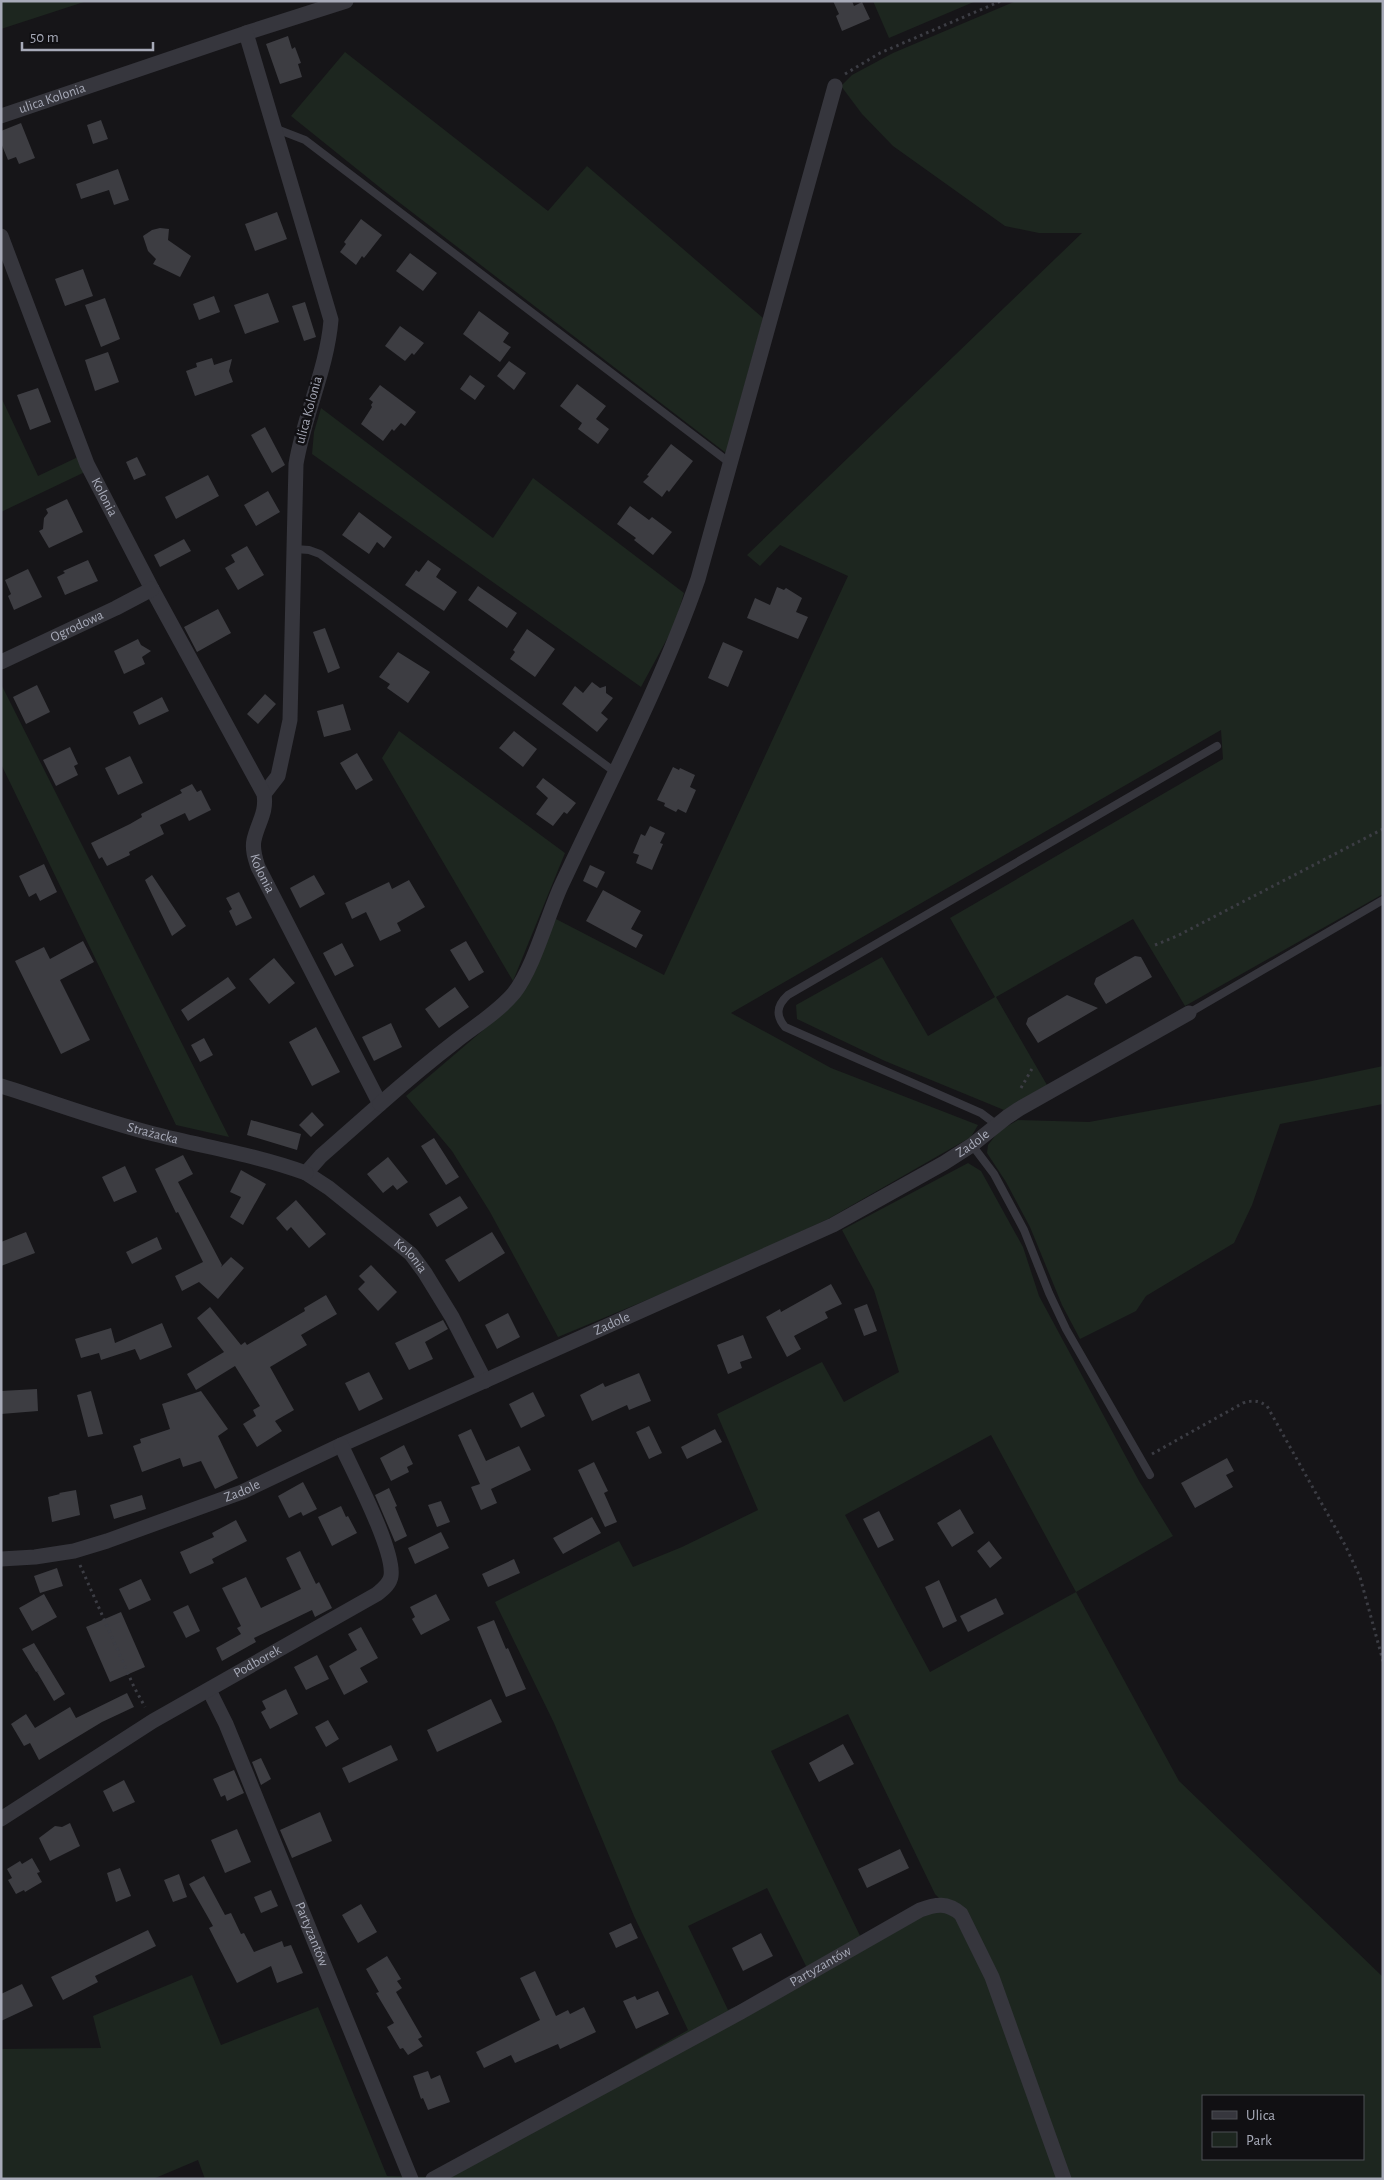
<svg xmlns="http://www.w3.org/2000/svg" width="1384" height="2180" font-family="'Alegreya Sans',sans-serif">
	<rect width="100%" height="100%" fill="#161518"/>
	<path fill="#1d261f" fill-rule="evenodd" d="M1,1H87L1,29Z
		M873,1H976L889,38Z
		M1016,1H1383V894L1185,1006L1133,919L996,997L1047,1085L1004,1110L885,1061L797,1019L796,1005L882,957L928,1036L995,997L950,918L1223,759L1221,730L731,1013L831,1068L978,1125L971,1137L828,1219L702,1277L558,1337L490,1212L452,1151L406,1096L502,1014L556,919L664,975L848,576L780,545L760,566L747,555L1082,233H1039L1005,226L893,146L862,114L841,86L852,75L893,53Z
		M345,52L548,211L587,166L763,318L726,453L383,190L291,116Z
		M1,397L38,476L78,457L87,471L1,512Z
		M321,408L493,538L533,478L684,593L674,626L641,687L312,454L314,432Z
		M1,684L229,1137L176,1125L1,764Z
		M399,731L565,853L513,981L382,758Z
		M1383,1066V1104L1280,1124L1252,1205L1234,1243L1146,1296L1136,1311L1080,1339L1062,1305L1030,1227L1006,1182L987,1153L988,1145L999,1131L1018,1120L1089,1122L1312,1081Z
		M968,1163L981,1171L1023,1247L1039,1296L1139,1481L1173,1536L1076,1592L1179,1781L1383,1977V2179H205L198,2160L153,2179H1V2049L101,2048L93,2016L192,1975L221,2045L318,2007L387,2176L430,2177L688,2030L634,1916L554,1723L495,1602L619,1541L633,1567L682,1547L758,1510L717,1414L822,1362L844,1402L899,1372L874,1290L842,1230ZM991,1435L1076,1592L930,1672L845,1515ZM848,1714L935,1894L945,1904L863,1942L771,1751ZM767,1888L809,1972L728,2010L688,1926ZM1203,2096H1363V2159H1203Z"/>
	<path fill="#3d3d42" d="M833,1H852L854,6L862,2L870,19L842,31L836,16L839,14Z
		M288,36L292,49L295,47L301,63L298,64L302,77L280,84L266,44Z
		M101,120L108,139L93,144L87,125Z
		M21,123L35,158L19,164L16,157L8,160L1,143V131Z
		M118,169L129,200L114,205L109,190L81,199L76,184Z
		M277,212L287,239L255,251L245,224Z
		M361,219L382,235L364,258L362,256L356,265L340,252L346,244L344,242Z
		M160,228L169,229L168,240L191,256L180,277L153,264L156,259L148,251L143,236L152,230Z
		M410,253L437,273L423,291L396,271Z
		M83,269L93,296L65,306L55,279Z
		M268,293L279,322L245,334L234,305Z
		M214,296L220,312L199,320L193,304Z
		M105,298L120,339L101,347L85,305Z
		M305,302L316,337L304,341L292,306Z
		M479,311L509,333L503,342L511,347L500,362L463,334Z
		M400,326L424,343L414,355L412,353L405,361L385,346Z
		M108,352L119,382L95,391L85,360Z
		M212,358L214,365L232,359L229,371L233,382L195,396L186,371L197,367L196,363Z
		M509,361L526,373L514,390L497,376Z
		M470,375L485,386L475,400L460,389Z
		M577,384L606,406L596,419L609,429L598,444L578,429L582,423L560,406Z
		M380,385L416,412L405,426L401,423L394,431L392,429L383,441L361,424L372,407L371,405L373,402L369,399Z
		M38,388L51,422L30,430L17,395Z
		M265,427L285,465L272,473L251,435Z
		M671,444L693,461L669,492L667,490L662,497L643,482L649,476L647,475Z
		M137,457L146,475L134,480L126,462Z
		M208,475L219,496L176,519L165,497Z
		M268,491L280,512L256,526L244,505Z
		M67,499L83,532L49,548L39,531L43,529L44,518L48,513L46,509Z
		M630,506L649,520L652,517L672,532L653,555L634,540L636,538L617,524Z
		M359,512L392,537L384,548L377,542L369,554L342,535Z
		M184,539L191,551L160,567L154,555Z
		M247,546L264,575L238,590L225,568L235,562L231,555Z
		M88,560L98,581L65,595L57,577L65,573L63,571Z
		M428,560L441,569L436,577L457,592L444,611L405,585L416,570L419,572Z
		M28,569L42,597L14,610L8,596L11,594L5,580Z
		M478,586L517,613L507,628L468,600Z
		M777,587L784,590L786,588L802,598L796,612L808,617L798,639L747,618L755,598L770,605Z
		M218,609L231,633L197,652L184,627Z
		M325,628L340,668L328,673L313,632Z
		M527,629L555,649L535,677L510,659L515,652L513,650Z
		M138,639L141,645L151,651L142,657L145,664L124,674L114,651Z
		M723,642L743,651L728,687L708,678Z
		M398,652L430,672L408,703L387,688L390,684L379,677Z
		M592,682L600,688L606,686V693L613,698L601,713L608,719L597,732L562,704L575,686L583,693Z
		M37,685L50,712L26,724L13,697Z
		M265,694L276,704L258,724L247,714Z
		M162,697L169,711L139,725L133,712Z
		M343,704L351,730L324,737L317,711Z
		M514,731L537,749L523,767L499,748Z
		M70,747L78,764L74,766L78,775L56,786L43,760Z
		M357,753L373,780L356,790L340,763Z
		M130,756L143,783L118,795L105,768Z
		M673,767L679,770L680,768L695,775L690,787L696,790L686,813L678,809L676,812L664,806L665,803L657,800Z
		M543,778L576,803L567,814L564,812L553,826L536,814L548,798L536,787Z
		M192,784L197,792L201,790L211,810L189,821L185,813L160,825L164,834L129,852L130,855L107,866L102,857L99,859L91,843L130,824L142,817L141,814L182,793L180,790Z
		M650,826L665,833L660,843L663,844L652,870L636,863L639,855L633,853L641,834L645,836Z
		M44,864L57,892L40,901L36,893L29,897L19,876Z
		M590,865L605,872L597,888L583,881Z
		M152,875L186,926L172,936L145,880Z
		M314,875L325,894L300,908L290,888Z
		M409,880L425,907L397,923L401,931L380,941L366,912L352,919L345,903L389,882L392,889Z
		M603,890L641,911L631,929L643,935L636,948L586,921Z
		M239,892L252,918L236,926L229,911L232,909L226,898Z
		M83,941L94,962L60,980L90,1040L61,1054L15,961L44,947L50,959Z
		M466,941L484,972L469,981L450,950Z
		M342,943L354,966L335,976L323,953Z
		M1135,956L1141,957L1152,977L1106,1004L1094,984L1096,978Z
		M274,958L295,983L269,1004L249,979Z
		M228,977L236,988L188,1021L181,1010Z
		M455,987L469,1007L439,1028L425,1009Z
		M1067,995L1098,1008L1038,1043L1026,1024L1028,1018Z
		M391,1023L402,1047L374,1061L362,1037Z
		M316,1027L340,1072L312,1086L289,1042Z
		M204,1038L213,1055L200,1062L191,1045Z
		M312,1112L324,1125L311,1137L299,1125Z
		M251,1120L301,1134L297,1150L247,1135Z
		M434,1138L459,1177L446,1185L421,1146Z
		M183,1155L193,1174L178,1182L222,1265L221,1267L231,1257L244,1268L218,1299L199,1282L182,1291L175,1276L203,1262L178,1212L176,1213L155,1169Z
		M388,1157L408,1182L397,1190L393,1185L383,1193L367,1174Z
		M125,1166L137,1192L114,1202L102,1177Z
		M241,1170L266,1184L243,1225L230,1217L241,1197L230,1192Z
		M460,1196L468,1208L437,1227L429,1214Z
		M296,1200L326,1234L309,1248L291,1227L287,1231L276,1218Z
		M26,1232L35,1253L1,1266V1242Z
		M492,1232L505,1253L459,1282L445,1260Z
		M157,1237L162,1249L132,1264L126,1252Z
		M371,1265L397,1292L378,1311L358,1289L365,1282L359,1276Z
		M831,1284L842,1304L825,1312L828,1318L794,1336L801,1349L787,1357L766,1317L780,1309L781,1312Z
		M326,1295L337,1314L301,1335L307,1345L270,1367L294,1410L275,1421L282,1431L257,1447L243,1424L256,1416L253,1410L260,1406L235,1366L196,1390L187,1374L224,1352L197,1318L210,1307L241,1345L245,1342L247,1345L305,1311L304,1308Z
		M867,1304L877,1331L864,1336L854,1309Z
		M508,1313L520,1337L497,1349L485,1325Z
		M443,1320L448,1329L425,1342L433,1359L409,1370L395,1343Z
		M162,1323L172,1347L140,1360L135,1349L101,1360L99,1353L81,1358L75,1339L111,1328L115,1343Z
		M743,1335L752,1358L740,1362L742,1368L728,1374L717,1345Z
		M369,1372L383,1399L359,1411L345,1383Z
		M639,1373L651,1401L629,1410L627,1405L592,1421L580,1395L603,1383L605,1387Z
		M37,1389L38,1411L1,1414V1391Z
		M91,1391L103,1434L88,1437L77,1395Z
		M201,1391L228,1429L218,1436L238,1478L215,1489L201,1461L183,1467L180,1458L142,1472L133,1446L141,1443L140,1439L170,1429L162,1404Z
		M533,1392L545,1416L521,1428L509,1404Z
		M649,1426L662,1453L649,1459L636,1432Z
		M471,1429L486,1461L519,1446L531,1470L491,1489L497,1503L481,1510L471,1487L480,1484L458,1435Z
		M715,1429L722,1442L687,1459L681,1447Z
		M404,1445L413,1464L407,1467L409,1472L391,1481L380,1458Z
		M1227,1458L1234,1471L1226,1475L1233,1487L1195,1508L1181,1483Z
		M594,1462L608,1491L604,1493L617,1522L605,1527L578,1470Z
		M303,1482L317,1509L303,1516L301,1512L289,1518L278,1496Z
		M389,1488L397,1506L395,1507L407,1536L395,1542L375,1495Z
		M76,1490L80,1515L52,1522L48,1497L60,1494L59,1493Z
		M142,1495L146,1509L114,1519L110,1505Z
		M441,1501L450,1522L437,1527L428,1505Z
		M341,1506L346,1517L348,1516L357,1533L332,1546L318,1517Z
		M960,1509L974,1533L952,1547L937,1523Z
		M879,1511L894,1540L878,1548L863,1519Z
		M592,1517L601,1533L563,1554L553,1538Z
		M236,1520L247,1541L212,1559L214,1563L190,1574L180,1552L214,1537L212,1533Z
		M441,1532L449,1548L415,1564L408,1548Z
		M989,1541L1002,1558L990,1568L977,1551Z
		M300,1551L316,1584L319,1582L332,1608L315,1617L312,1610L254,1638L256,1642L222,1661L216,1648L241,1634L237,1628L241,1626L222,1588L246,1577L261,1608L301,1589L286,1558Z
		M514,1559L520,1573L488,1587L482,1574Z
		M57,1568L63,1586L40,1593L34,1576Z
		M141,1579L151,1600L129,1610L119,1589Z
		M939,1580L957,1621L943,1628L925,1587Z
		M44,1594L57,1617L32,1631L19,1608Z
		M436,1594L450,1620L421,1635L412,1619L415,1617L410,1607Z
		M996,1598L1004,1614L968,1632L960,1616Z
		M188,1605L200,1631L186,1638L173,1612Z
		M121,1612L145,1667L110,1682L86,1627Z
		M494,1620L506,1649L508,1648L526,1689L506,1697L477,1627Z
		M361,1627L378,1658L360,1668L368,1682L344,1695L329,1666L357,1650L348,1634Z
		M34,1643L65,1694L54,1701L37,1672L39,1671L36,1672L22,1649Z
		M317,1655L329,1679L306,1690L294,1667Z
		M286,1689L298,1714L270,1729L261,1712L266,1709L262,1701Z
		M127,1693L134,1707L102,1722L39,1760L30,1743L24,1746L11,1724L26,1714L35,1728L70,1707L76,1718Z
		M491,1699L502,1722L437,1752L427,1730Z
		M328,1720L339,1739L326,1747L315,1727Z
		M843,1744L854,1764L819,1782L809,1763Z
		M391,1745L398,1760L349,1783L342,1768Z
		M261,1758L271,1779L261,1785L252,1762Z
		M234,1770L244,1793L227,1801L225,1795L221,1797L213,1779Z
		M124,1780L135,1802L113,1812L103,1791Z
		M320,1812L332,1841L292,1858L280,1830Z
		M70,1823L80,1846L50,1861L39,1838L55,1826L62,1827Z
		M237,1829L251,1862L225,1873L211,1840Z
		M900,1849L909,1868L867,1888L858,1869Z
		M32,1858L40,1872L37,1873L42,1882L25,1892L24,1890L16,1894L8,1880L12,1878L7,1869L20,1861L22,1864Z
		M120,1868L131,1896L116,1902L107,1873Z
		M179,1874L187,1897L173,1902L164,1880Z
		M204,1876L225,1915L231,1913L241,1934L244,1933L254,1952L282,1941L284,1947L291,1945L303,1973L277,1983L271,1966L237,1983L209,1928L213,1926L189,1884Z
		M271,1890L278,1906L261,1913L254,1897Z
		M361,1904L377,1932L358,1943L342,1915Z
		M631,1923L638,1938L616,1948L609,1933Z
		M148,1930L156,1946L95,1976L98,1982L63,2000L51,1977Z
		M761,1933L773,1956L743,1971L732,1948Z
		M387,1956L401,1979L397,1981L402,1988L396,1992L422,2037L418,2039L423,2046L408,2055L403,2048L400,2049L387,2027L394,2023L376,1993L379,1992L366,1969Z
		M535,1971L556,2016L568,2010L570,2014L584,2007L596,2032L560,2049L558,2044L515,2063L511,2055L484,2068L476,2052L540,2020L520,1978Z
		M22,1984L33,2006L1,2021V1994Z
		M658,1991L669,2014L636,2029L623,2001L635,1996L637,2000Z
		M428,2071L431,2079L440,2075L450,2102L428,2110L423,2098L421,2099L413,2076Z"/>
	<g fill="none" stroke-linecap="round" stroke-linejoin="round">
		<path stroke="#3c3d44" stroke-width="3" stroke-dasharray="2.5 4" stroke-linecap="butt" d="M845,74L880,53L1001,1
			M1155,945L1177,936L1383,829
			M1021,1088L1033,1067
			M1152,1454L1243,1403C1253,1400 1258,1400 1267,1406L1345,1545L1360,1577L1383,1661
			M80,1565L134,1687L145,1707"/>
		<path stroke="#36363d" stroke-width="8" d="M274,128L305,140L730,463
			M295,549L309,550L320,554L615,772
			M1189,1013L1383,900
			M997,1125L981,1113L785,1027C775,1015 777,1005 788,995L1217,746
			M972,1145L994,1174L1024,1230L1049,1293L1066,1329L1150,1475"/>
		<g stroke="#36363d" stroke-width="15">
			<path d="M246,33L346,1"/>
			<path id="s1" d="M1,116L246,33L331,320C327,369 304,415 296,464L290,720L278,776L264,794"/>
			<path id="s2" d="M1,236L87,464L152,589L264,794C267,813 258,822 254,840C252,849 255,858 258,867L380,1104L321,1156L306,1173L329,1188L411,1254L425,1273L452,1317L485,1381"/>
			<path id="s3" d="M1,662L116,608L152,589"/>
			<path id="s4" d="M1,1086C52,1102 102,1121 154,1134C205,1147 257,1155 306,1173"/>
			<path d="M380,1104C405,1082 430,1061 456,1041C475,1026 498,1012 514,993C534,967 547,917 561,886C608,785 661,685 698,579L835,86"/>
			<path id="s5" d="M1,1559L35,1557L74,1551L107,1541L242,1492L341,1445L833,1225L944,1163L972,1145L1007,1117L1019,1109L1189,1013"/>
			<path id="s6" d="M209,1690L226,1724L411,2179"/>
			<path id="s7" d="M1,1819L153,1721L377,1594C383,1589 390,1584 391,1576C395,1551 353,1471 341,1445"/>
			<path id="s8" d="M433,2179L741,2012L920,1910C936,1904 947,1902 961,1914L992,1977L1064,2179"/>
		</g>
	</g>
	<g text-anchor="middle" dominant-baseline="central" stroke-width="5" stroke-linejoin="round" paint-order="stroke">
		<g font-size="14" fill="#a7aab8" stroke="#111013">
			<text stroke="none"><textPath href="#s1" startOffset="54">ulica Kolonia</textPath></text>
			<text transform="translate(309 410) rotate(-75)">ulica Kolonia</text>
			<text stroke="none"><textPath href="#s2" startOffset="281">Kolonia</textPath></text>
			<text stroke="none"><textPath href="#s3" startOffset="84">Ogrodowa</textPath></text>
			<text stroke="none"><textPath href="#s2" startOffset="701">Kolonia</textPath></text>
			<text stroke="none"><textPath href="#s4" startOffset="159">Strażacka</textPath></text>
			<text stroke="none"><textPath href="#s5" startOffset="1062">Zadole</textPath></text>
			<text stroke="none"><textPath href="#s2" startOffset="1195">Kolonia</textPath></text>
			<text stroke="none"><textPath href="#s5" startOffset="658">Zadole</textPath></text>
			<text stroke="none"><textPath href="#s5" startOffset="252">Zadole</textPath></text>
			<text stroke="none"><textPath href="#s7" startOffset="301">Podborek</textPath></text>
			<text stroke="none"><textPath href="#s6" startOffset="265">Partyzantów</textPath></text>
			<text stroke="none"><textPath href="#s8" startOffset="442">Partyzantów</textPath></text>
		</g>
	</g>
	<rect width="1384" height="2180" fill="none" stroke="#a7aab8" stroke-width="5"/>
	<rect x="1202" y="2095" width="162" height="65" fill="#111013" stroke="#4d4e55"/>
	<rect x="1212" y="2111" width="25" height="8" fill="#36363d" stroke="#4d4e55"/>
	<text x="1246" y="2120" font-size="15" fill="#a7aab8">Ulica</text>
	<rect x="1212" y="2132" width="25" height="15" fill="#1d261f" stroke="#4d4e55"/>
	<text x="1246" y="2145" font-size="15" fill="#a7aab8">Park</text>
	<path d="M22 42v8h131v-8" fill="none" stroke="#a7aab8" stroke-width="2.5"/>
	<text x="30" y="42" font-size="15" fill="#a7aab8" stroke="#111013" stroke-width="4" paint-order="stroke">50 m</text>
</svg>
